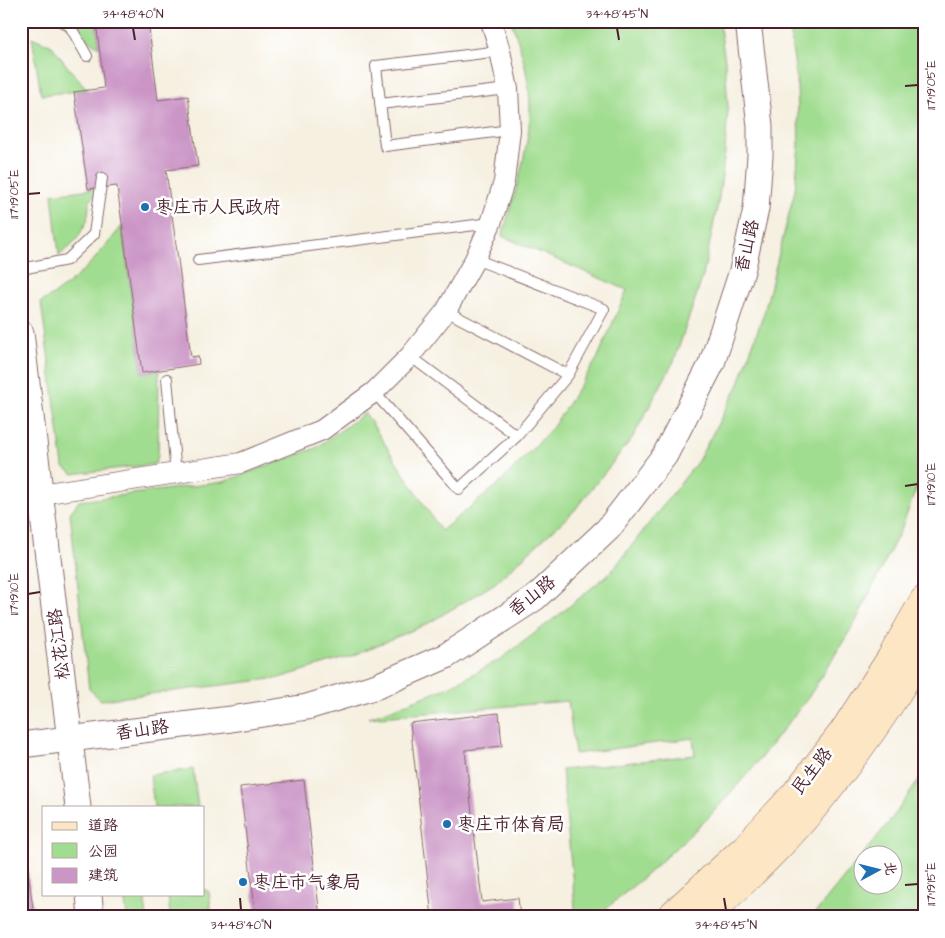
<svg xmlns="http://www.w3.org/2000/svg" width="945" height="938" font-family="'Architects Daughter','LXGW WenKai TC',sans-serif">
	<rect width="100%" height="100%" fill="#fff"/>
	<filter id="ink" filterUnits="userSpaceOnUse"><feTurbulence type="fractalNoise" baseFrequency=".02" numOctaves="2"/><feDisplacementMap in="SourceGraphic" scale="10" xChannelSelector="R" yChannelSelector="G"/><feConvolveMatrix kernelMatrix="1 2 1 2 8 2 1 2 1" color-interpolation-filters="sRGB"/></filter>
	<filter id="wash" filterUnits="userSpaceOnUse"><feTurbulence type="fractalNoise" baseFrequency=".0096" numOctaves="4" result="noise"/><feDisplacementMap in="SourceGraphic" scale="20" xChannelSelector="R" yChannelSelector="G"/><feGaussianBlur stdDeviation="1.12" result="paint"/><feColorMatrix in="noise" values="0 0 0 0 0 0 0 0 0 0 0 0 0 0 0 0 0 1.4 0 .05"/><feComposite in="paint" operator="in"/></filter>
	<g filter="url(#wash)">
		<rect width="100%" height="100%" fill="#f6f0e1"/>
		<path fill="#a1dd90" stroke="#767e5e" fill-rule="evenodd" d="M60,21H96L99,47Z
			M511,21H719L725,61L728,108L725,152L719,198L703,276L674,361L633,437L574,511L494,584L427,624L349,657L279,678L101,700L89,689L70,513L79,501L223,482L316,448L365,413L441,531L501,482L553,427L597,359L627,290L502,236C514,197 531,144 530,104C529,75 521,48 511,21Z
			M789,21H924V468L902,527L856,621L808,698L751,770L706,820L645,876L602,912L596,917H576L562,770L695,755L693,738L575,754L568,701L368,718L449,687L501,659L560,614L611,572L698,461L738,386L764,313L795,190L799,145L797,85Z
			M32,37L52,46L67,66L88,90L41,95Z
			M100,188L90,200L87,221L77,239L59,256L52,194Z
			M122,226L142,373L159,370L158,456L155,464L73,474L63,466L41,302C75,284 98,256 122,226Z
			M193,769L198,807H154L150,775Z
			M924,773V917H812L890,821ZM862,856H892V886H862Z
			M204,889L209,892L212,917H170L168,894H204Z
			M144,894L147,917H127L124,895Z"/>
		<g id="blocks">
			<path fill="#cb95c6" d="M96,21H148L158,100L188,96L198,166L166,170L191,357L198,356L199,364L142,373L117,186L88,189L74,92L104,88Z
				M499,713L502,746L465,750L482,902L518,898L520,917H432L410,723Z
				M304,780L320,917H256L240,787Z
				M21,823H22L34,917H21Z"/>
		</g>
	</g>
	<g filter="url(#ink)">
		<use href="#blocks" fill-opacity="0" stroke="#86686b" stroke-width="1"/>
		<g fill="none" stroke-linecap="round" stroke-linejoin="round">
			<g stroke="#86686b" stroke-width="12">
				<path id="service" d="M61,21L70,26L87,56
					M500,51L376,66L385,146L510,130
					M380,104L508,89
					M198,260L491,223
					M21,269L67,260L94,234L102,178
					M446,311L568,375
					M410,356L517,436
					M167,379L176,474
					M374,392L459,489L517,436L568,375L604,309L475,259"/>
			</g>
			<g stroke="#86686b" stroke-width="22">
				<path id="minor" d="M41,494L241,463L322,430L374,392L410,356L446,311L475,259L491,223L504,182L510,130L508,89L500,51L491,21"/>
			</g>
			<g stroke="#86686b" stroke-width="27">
				<path id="tertiary" d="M21,333L78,807
					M21,745L231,719L307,707L377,686L446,656L535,598L608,529L665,455L712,363L742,271L756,209L760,156V126L748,21
					M89,894L91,917"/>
			</g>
			<g stroke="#86686b" stroke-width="29">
				<path id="secondary" d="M670,917L744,849L795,794L843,732L891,658L924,600
					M706,917C743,882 781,847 813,808C854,758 893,704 924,648"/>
			</g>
			<use href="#service" stroke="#fff" stroke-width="10"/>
			<use href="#minor" stroke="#fff" stroke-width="20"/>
			<use href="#tertiary" stroke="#fff" stroke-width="25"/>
			<use href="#secondary" stroke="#fce6c4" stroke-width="28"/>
		</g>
	</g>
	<path fill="none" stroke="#4a1f2b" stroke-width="2" d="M133,28L135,40M617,28L619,40M905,86L918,85M28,194L40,193M905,486L918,484M28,594L40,592M905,885L918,884M240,898L241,910M724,898L726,910"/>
	<g fill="#1f6fb2" stroke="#fff" stroke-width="2">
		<circle cx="145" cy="207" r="5"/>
		<circle cx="447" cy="824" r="5"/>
		<circle cx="243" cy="882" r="5"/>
	</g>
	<g text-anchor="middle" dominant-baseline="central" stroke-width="5" stroke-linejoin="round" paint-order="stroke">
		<g font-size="18" fill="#4a1f2b" stroke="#fff" text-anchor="start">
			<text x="155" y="207">枣庄市人民政府</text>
			<text x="457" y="824">枣庄市体育局</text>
			<text x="253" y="882">枣庄市气象局</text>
		</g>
		<g font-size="18" fill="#4a1f2b" stroke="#fff">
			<text transform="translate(747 246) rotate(-77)">香山路</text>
			<text transform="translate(532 596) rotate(-38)">香山路</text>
			<text transform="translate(59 644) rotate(-97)">松花江路</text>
			<text transform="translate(142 730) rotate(-8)">香山路</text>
			<text transform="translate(812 771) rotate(-52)">民生路</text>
		</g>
	</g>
	<rect width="945" height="938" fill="none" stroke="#fff" stroke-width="55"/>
	<rect x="42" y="806" width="162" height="90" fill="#ffffff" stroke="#b7a5aa"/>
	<rect x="52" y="822" width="25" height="8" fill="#fce6c4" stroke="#b7a5aa"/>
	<text x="88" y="830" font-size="15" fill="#4a1f2b">道路</text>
	<rect x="52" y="843" width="25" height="15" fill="#a1dd90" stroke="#b7a5aa"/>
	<text x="88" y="856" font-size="15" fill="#4a1f2b">公园</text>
	<rect x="52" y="868" width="25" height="15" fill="#cb95c6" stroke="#b7a5aa"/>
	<text x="88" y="880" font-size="15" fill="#4a1f2b">建筑</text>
	<g transform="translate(878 870) rotate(83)"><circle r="24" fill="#ffffff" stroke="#b7a5aa"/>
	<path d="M0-4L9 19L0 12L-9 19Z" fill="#1f6fb2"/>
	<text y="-8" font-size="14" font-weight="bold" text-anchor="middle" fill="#4a1f2b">北</text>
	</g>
	<rect x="28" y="28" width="890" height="882" fill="none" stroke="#4a1f2b" stroke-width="2"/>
	<g font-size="12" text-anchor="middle" fill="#4a1f2b">
		<text x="133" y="18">34°48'40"N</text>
		<text x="617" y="18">34°48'45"N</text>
		<text transform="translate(931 85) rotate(-90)" y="4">117°19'05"E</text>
		<text transform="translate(14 194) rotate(-90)" y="4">117°19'05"E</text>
		<text transform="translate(931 484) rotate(-90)" y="4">117°19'10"E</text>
		<text transform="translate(14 594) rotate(-90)" y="4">117°19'10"E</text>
		<text transform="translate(931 884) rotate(-90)" y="4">117°19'15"E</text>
		<text x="241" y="929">34°48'40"N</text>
		<text x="726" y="929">34°48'45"N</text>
	</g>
</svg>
